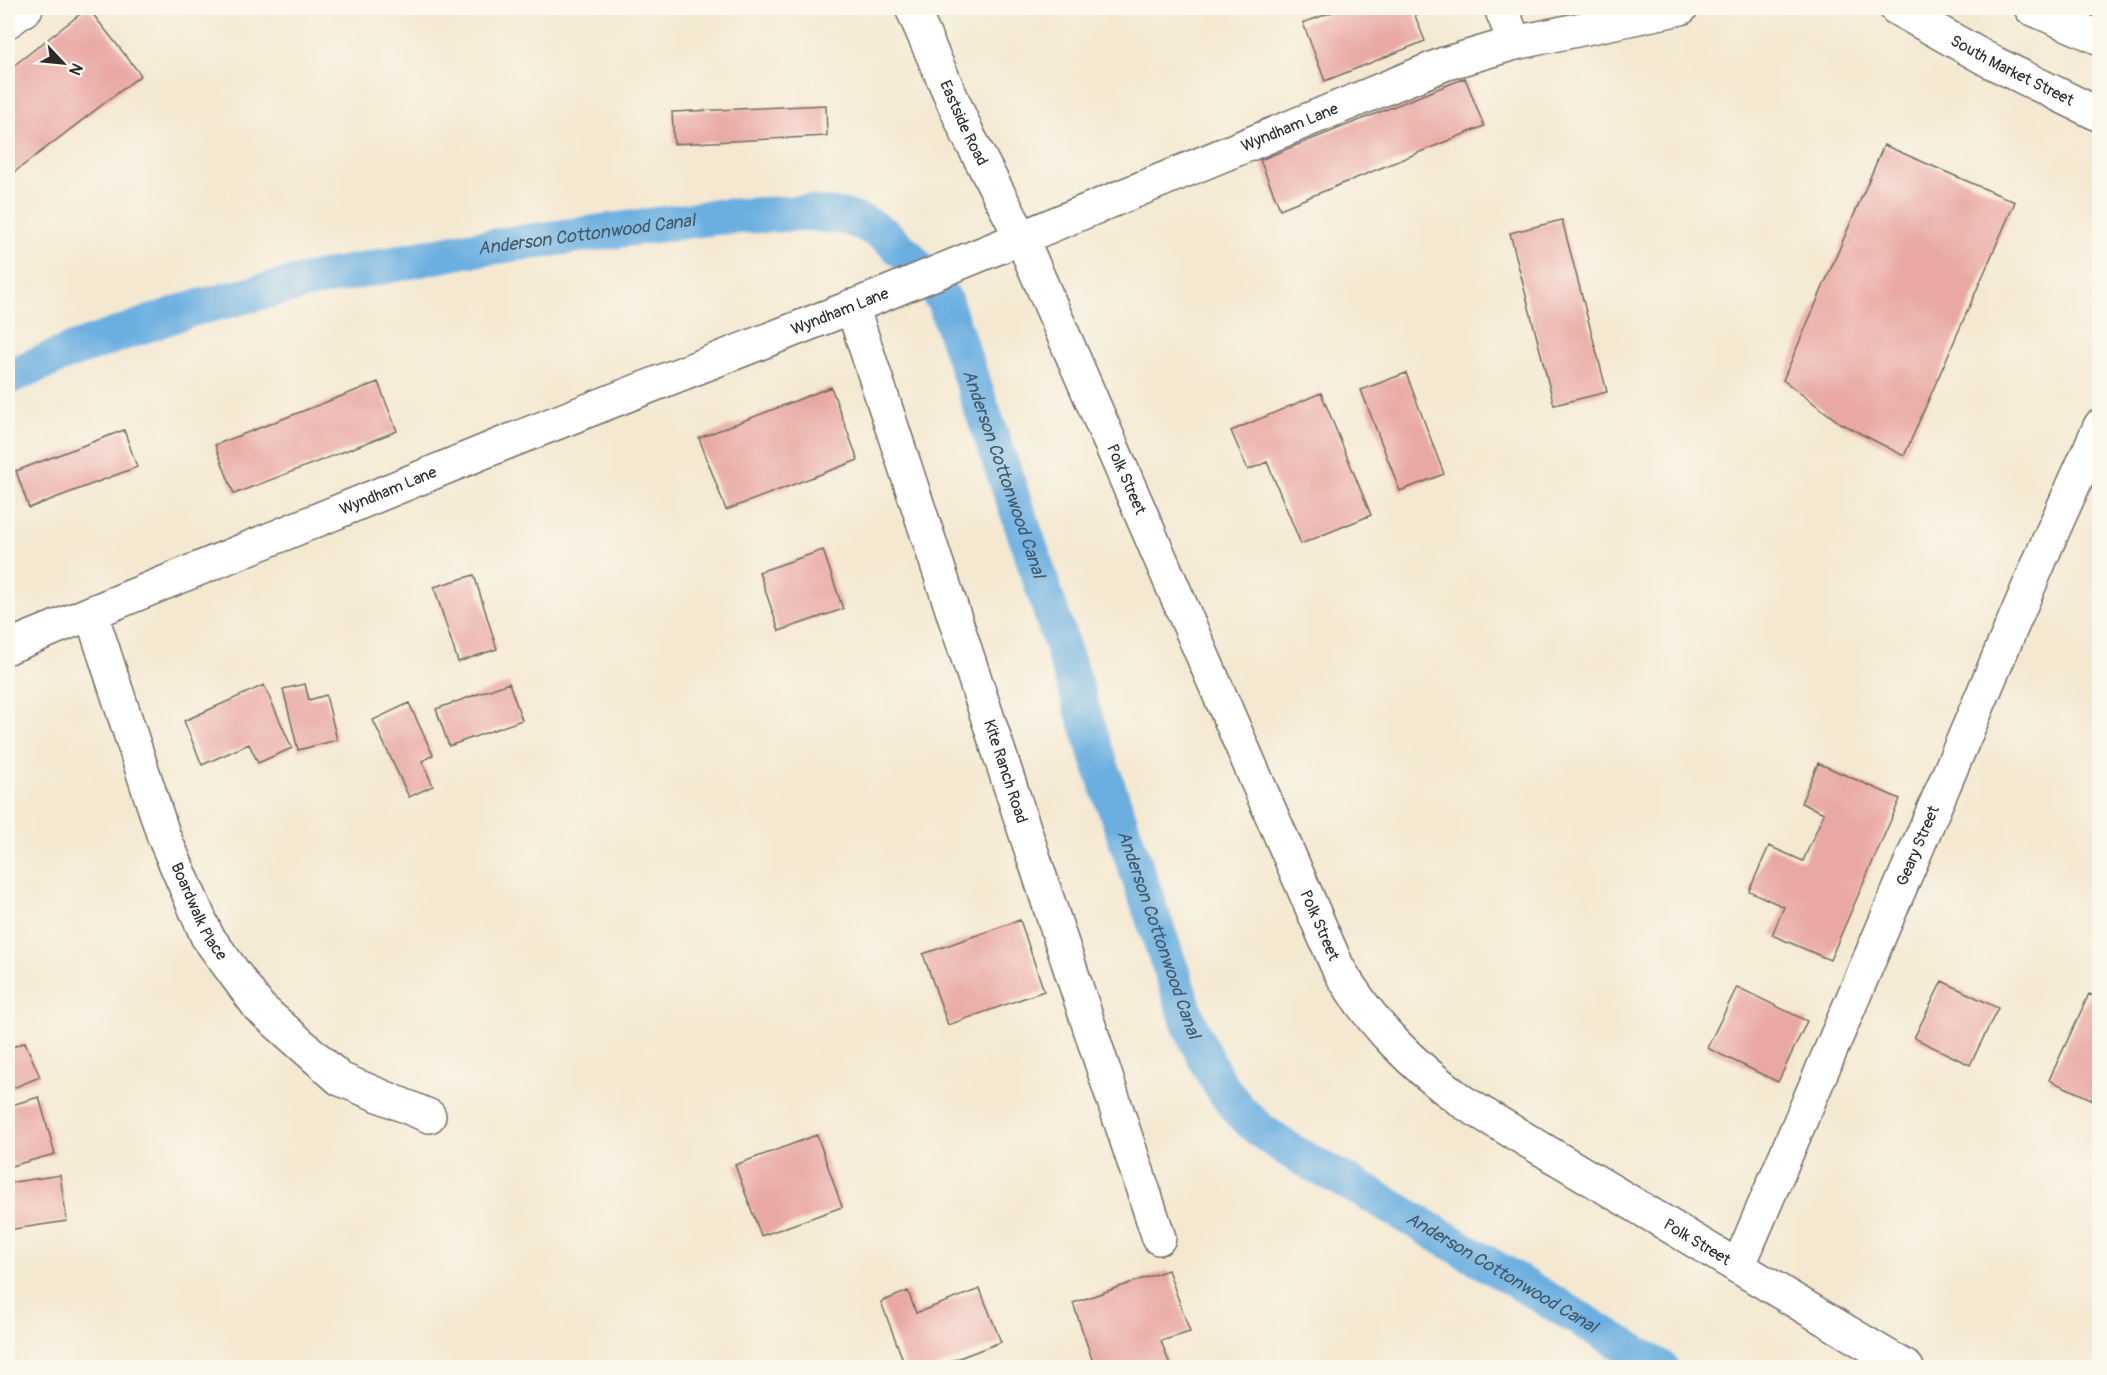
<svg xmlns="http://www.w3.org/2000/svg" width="2107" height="1375" font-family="Pangolin,sans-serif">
	<rect width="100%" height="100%" fill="#fbf7ec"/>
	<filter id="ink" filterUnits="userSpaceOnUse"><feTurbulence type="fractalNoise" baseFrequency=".0167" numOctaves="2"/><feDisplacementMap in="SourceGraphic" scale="12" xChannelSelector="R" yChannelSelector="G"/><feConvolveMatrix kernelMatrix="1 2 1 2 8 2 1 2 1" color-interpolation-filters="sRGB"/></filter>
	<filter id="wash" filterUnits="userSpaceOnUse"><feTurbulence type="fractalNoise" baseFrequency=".008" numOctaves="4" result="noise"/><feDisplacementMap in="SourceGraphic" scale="24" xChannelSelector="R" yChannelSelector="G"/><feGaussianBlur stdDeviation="1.35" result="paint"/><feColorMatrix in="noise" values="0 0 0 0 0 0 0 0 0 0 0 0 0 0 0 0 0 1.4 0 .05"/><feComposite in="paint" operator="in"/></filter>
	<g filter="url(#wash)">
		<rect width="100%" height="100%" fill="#f4e8d0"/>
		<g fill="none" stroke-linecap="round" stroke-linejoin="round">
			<path stroke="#6bafe0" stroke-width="36" id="s1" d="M8,377L68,352L191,309L303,282L460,251L716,217L807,213L844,217L864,223L885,235L908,256L944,300L1031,551L1101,767L1191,1028C1208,1066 1226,1102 1259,1129C1295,1158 1341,1177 1380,1200C1474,1256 1568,1311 1661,1368"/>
		</g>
		<g id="blocks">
			<path fill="#e9a8a3" d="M88,8L141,75L8,177V70Z
				M1343,8H1412L1425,41L1325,81L1303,23Z
				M1465,78L1484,126L1280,209L1260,160Z
				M826,105L827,136L674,144L672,112Z
				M1884,145L2015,202L1904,456L1840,423L1783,380Z
				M1562,220L1607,392L1554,405L1510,233Z
				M1406,373L1444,474L1400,491L1361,390Z
				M378,382L397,431L234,494L215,445Z
				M831,387L858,460L726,510L699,438Z
				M1321,393L1371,515L1301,544L1267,462L1248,470L1231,431Z
				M124,430L137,467L29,508L16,471Z
				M823,550L843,609L779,631L759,572Z
				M474,575L497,649L458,662L434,587Z
				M509,683L522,720L449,746L436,709Z
				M305,684L309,700L326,695L337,740L298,750L283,689Z
				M264,685L292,748L258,763L249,744L202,765L184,721Z
				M409,703L433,755L422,761L433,786L409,797L373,720Z
				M1818,763L1900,799L1830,960L1772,935L1784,907L1749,891L1769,846L1803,861L1824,813L1801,803Z
				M1020,920L1044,991L948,1025L923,954Z
				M1942,981L1998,1008L1970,1065L1914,1038Z
				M1737,987L1807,1021L1778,1082L1707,1048Z
				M2089,994L2100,999V1103L2049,1080Z
				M25,1042L40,1077L8,1090V1049Z
				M39,1097L55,1154L11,1166L8,1154V1106Z
				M817,1135L842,1207L761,1236L735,1165Z
				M60,1175L67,1221L8,1230V1183Z
				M1168,1270L1190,1332L1161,1341L1170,1365L1161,1368H1095L1073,1303Z
				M980,1289L1001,1342L933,1368H906L881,1302L908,1291L916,1313Z"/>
		</g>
	</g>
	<g filter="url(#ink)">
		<use href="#blocks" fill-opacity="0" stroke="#716d65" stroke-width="1.5"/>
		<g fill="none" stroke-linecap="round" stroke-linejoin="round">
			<g stroke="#716d65" stroke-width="36">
				<g id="minor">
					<path id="s2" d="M912,8L968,135L1021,237L1338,968C1371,1024 1411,1064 1463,1102L1907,1368"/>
					<path d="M1501,8L1515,43"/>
					<path d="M8,21L26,8"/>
					<path id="s3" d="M852,306L1159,1238"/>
					<path id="s4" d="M91,613L164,837L207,936L259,1007L340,1079L429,1116"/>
					<path id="s5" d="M8,647L505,443L882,295L1444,64L1515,43L1681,8"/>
					<path id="s6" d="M1738,1267L2047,544L2100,426"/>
				</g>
			</g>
			<g stroke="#716d65" stroke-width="36">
				<g id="major">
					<path id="s7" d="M1896,8L1992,62L2100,115"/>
					<path d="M2031,8L2100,38"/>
				</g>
			</g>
			<use href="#minor" stroke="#fff" stroke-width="33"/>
			<use href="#major" stroke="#fff" stroke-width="33"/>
		</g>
	</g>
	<g text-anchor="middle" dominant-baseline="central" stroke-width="4.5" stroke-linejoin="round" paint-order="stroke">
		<g font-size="16" fill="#2b2b2b" stroke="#fbf7ec">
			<text stroke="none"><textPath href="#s7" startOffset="132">South Market Street</textPath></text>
			<text stroke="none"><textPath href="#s2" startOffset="126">Eastside Road</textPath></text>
			<text stroke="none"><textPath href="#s5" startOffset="1383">Wyndham Lane</textPath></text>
			<text stroke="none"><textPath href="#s5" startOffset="897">Wyndham Lane</textPath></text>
			<text stroke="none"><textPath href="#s2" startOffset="518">Polk Street</textPath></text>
			<text stroke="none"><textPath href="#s5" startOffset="411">Wyndham Lane</textPath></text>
			<text stroke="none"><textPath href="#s3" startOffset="490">Kite Ranch Road</textPath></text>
			<text stroke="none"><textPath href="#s6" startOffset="458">Geary Street</textPath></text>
			<text stroke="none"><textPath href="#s4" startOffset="318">Boardwalk Place</textPath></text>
			<text stroke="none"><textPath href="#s2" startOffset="1004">Polk Street</textPath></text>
			<text stroke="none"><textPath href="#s2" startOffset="1508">Polk Street</textPath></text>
		</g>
		<g font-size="18" font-style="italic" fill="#41596a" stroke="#fbf7ec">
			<text stroke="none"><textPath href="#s1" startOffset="598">Anderson Cottonwood Canal</textPath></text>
			<text stroke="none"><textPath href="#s1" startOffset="1174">Anderson Cottonwood Canal</textPath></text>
			<text stroke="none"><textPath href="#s1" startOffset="1660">Anderson Cottonwood Canal</textPath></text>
			<text stroke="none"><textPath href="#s1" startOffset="2164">Anderson Cottonwood Canal</textPath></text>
		</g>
	</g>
	<rect width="2107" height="1375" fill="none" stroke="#fbf7ec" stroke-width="30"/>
	<g transform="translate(63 63) rotate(116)" stroke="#fbf7ec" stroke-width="4.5" paint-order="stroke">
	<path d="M0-4.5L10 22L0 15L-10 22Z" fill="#2b2b2b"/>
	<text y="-9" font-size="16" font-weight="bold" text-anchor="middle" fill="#2b2b2b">N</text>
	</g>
</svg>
